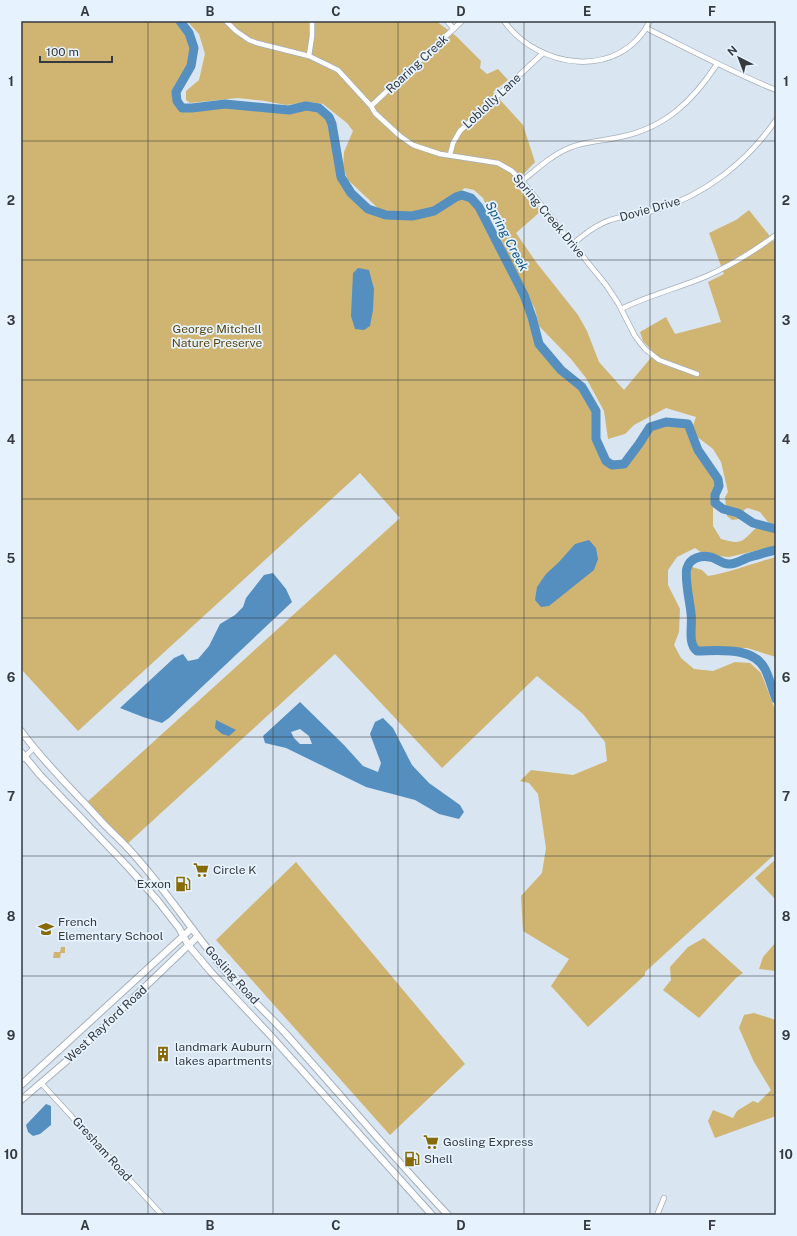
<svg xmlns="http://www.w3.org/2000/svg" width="797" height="1236" viewBox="0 0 797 1236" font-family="'Public Sans',sans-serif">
  <rect width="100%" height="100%" fill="#d9e5f1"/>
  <!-- green -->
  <path fill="#cfb571" d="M21,21H180L189,33L194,48L191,66L176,92L177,101L182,108H192L225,104L289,110L306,106L319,108L329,117L332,124L341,177L351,193L368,209L386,215L412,216L434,211L456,197L462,195L471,198L479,207L524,295L532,317L539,344L561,370L582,387L596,411V439L606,461L612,465L624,464L639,444L650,427L666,422L688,424L691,431L696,417L666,408L634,425L625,434L608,439L604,411L586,378L571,359L539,326L535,309L525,291L511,262L483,198L474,190L465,188L433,209L410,214L380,210L348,180L343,167L344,152L353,131L347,123L323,104L310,102L286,105L265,101L238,98L190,103L186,100V91L199,80L205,54L199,34L187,21H436L456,36L481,61L480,68L487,74L498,69L508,80L493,92L523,125L535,162L517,181L541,211L516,233L536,262L578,315L587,331L599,362L624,390L649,360L653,352L643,341L640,332L666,317L675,334L721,322L708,282L724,274L709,233L736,220L749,210L776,244V526L768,522L760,512L748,508L745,509L739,519L732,520L727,516L725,497L728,492L721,462L713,449L691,432L698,450L718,479L719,486L715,495V503L713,505V526L721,539C743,545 741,542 757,527L774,531L776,533V545L771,547L729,557L705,555L695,548L677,557L668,570V585L680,609L679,632L674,645L681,658L694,669L713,671L735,662L750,663L761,673L776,712V853L645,972V975L588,1027L551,986L569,959L523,931L521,896L542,873L546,848L538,794L529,783L520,781L531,770L573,775L607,761L605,742L583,714L537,676L442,768L335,654L126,845L86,803L400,518L360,473L78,731L21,669Z
    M776,557V657L747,648L699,649L692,642C694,626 695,613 692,597C690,588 683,580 686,570L692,567L702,570L708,576C731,572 753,563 776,557Z
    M776,859V900L755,878Z
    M296,862L465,1064L390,1135L216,940Z
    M704,938L743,973L736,978L699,1018L663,990L671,980L670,967L688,947Z
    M776,942V971L759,969L763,957Z
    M61,947H65V953H61L60,958H53L54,952H60Z
    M754,1013L776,1020V1116L715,1138L708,1121L713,1110L733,1118L737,1111L753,1101L758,1103L771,1090L754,1062L739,1028L744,1015Z"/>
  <!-- water -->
  <path fill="#548fc0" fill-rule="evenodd" d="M358,268L369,270L374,289L373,310L370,326L364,330L355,329L351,316L353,273Z
    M589,540L596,548L598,559L594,570L549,606L541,607L535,600L537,587L546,574L559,562L575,544Z
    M273,573L286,589L292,602L169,718L162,723L143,717L120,708L174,658L183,654L188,661L198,659L209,646L220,624L235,615L243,607L246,598L264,575Z
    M300,702L344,745L363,766L378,772L381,763L370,734L375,722L383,718L393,728L412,765L429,783L460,805L464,812L459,819L439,814L415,800L366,787L286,748L265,743L263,736ZM300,729L309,736L312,744H300L294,738L291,732Z
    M216,720L236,730L229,736L222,734L215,728Z
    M46,1104L51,1106V1125L40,1134L33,1136L28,1132L26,1125Z"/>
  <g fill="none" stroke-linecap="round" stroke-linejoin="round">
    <!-- river -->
    <path stroke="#548fc0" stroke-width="9" d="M180,21L189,33L194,48L191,66L176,92L177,101L182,108H192L225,104L289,110L306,106L319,108L329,117L332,124L341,177L351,193L368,209L386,215L412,216L434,211L456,197L462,195L471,198L479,207L524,295L532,317L539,344L561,370L582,387L596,411V439L606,461L612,465L624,464L639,444L650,427L666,422L688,424L698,450L718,479L719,486L715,495V503L723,509L738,513L753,523L776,529
      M776,550C766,552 757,555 747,558C742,560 735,564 730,564C722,565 717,558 710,557C701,555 690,558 687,568C684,576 690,603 691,613C693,625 687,643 697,651C719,651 753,646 765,669C770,679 772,689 776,699"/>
    <defs>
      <path id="minor" d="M226,21L236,31L249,40L257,43L309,56L338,70L371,106L375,113L400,136L413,145L440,154L498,163L512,171L522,181L606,285L618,303L635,336L645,349L659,360L697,374
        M447,21L454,29
        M504,21C538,69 620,81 650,21
        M646,28C689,49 731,72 776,90
        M309,56L312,36V21
        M371,106L462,21
        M450,155L453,143L460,131L543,53
        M522,181C537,169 552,155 569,148C585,141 604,141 620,137C665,128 693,101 717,64
        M573,244C582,236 592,228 603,223C619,215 639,215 656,210C705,195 747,162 776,120
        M621,309C649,295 679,288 707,276C732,265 754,251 776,235
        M21,760L34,748
        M41,1083L162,1215
        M657,1215L664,1198"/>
      <path id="secondary" d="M21,731C45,764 74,791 101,821C112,833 124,843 135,856C168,893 195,935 227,973C246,994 267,1013 286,1034C340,1094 392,1156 448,1215
        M21,752L40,775L128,867L158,901L179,928L189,946L211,972L271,1036L432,1215
        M21,1085L192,928
        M21,1100L76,1053L197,937"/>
    </defs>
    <!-- minor casing -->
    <use href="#minor" stroke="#a5b0bb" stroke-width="6"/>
    <!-- secondary casing -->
    <use href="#secondary" stroke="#a5b0bb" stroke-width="8"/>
    <!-- minor -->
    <use href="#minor" stroke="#fff" stroke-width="4.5"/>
    <!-- secondary -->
    <use href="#secondary" stroke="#fff" stroke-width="6"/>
  </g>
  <!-- grid -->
  <path fill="none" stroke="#363a3f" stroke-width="1" stroke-opacity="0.55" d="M148,21V1215M273,21V1215M398,21V1215M524,21V1215M650,21V1215M21,141H776M21,260H776M21,380H776M21,499H776M21,618H776M21,737H776M21,856H776M21,976H776M21,1095H776"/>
  <!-- icons -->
  <defs>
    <symbol id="supermarket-bare" viewBox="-9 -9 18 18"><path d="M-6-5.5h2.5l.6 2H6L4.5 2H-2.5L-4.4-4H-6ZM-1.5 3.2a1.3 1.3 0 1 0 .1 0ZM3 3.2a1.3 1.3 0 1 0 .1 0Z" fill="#876a05" stroke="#e6f3fe" stroke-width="2.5" paint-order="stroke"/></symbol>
    <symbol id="fuel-bare" viewBox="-9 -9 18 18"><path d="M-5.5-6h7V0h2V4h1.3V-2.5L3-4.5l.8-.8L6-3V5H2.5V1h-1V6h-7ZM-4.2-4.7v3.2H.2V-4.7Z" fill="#876a05" stroke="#e6f3fe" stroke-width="2.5" paint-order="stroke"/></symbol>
    <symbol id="school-bare" viewBox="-9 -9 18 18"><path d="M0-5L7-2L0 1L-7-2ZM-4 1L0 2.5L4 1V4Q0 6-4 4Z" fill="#876a05" stroke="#e6f3fe" stroke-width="2.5" paint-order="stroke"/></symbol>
    <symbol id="building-bare" viewBox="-9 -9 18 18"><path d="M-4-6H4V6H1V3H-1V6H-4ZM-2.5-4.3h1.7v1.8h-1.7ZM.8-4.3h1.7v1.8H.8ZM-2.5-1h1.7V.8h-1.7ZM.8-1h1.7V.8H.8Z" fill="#876a05" stroke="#e6f3fe" stroke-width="2.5" paint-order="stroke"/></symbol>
  </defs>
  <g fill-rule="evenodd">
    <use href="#supermarket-bare" x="190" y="859" width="22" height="22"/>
    <use href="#fuel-bare" x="172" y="873" width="22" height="22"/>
    <use href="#school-bare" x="35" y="918" width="22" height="22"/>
    <use href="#building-bare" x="152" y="1043" width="22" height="22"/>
    <use href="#supermarket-bare" x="420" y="1131" width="22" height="22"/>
    <use href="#fuel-bare" x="401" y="1148" width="22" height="22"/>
  </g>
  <g text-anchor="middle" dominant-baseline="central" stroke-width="3.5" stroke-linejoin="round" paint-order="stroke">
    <!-- street labels -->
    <g font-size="12" fill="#363a3f" stroke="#e6f3fe">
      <text transform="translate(417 64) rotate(-43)">Roaring Creek</text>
      <text transform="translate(492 101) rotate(-43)">Loblolly Lane</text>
      <text transform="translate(650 209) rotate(-16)">Dovie Drive</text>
      <text transform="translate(549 216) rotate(50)">Spring Creek Drive</text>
      <text transform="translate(232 975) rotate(48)">Gosling Road</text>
      <text transform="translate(106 1024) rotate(-43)">West Rayford Road</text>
      <text transform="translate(102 1149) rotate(48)">Gresham Road</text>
    </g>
    <!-- park labels -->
    <g font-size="12" fill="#5a470e" stroke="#e6f3fe">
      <text x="217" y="329">George Mitchell<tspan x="217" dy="14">Nature Preserve</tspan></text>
    </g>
    <!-- poi labels -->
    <g font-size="12" fill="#363a3f" stroke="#e6f3fe" text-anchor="start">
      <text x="213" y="870">Circle K</text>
      <text x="171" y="884" text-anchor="end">Exxon</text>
      <text x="58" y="922">French<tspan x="58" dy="14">Elementary School</tspan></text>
      <text x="175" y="1047">landmark Auburn<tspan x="175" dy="14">lakes apartments</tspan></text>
      <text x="443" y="1142">Gosling Express</text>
      <text x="424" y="1159">Shell</text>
    </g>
    <!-- water labels -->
    <g font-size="13" font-style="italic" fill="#115585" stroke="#e6f3fe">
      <text transform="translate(507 236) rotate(62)">Spring Creek</text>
    </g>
  </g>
  <!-- border -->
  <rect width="797" height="1236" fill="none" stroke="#e6f3fe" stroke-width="44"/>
  <!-- north arrow -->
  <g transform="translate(739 58) rotate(318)" stroke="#e6f3fe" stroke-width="3" paint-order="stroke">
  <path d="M0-3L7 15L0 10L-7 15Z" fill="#363a3f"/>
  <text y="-6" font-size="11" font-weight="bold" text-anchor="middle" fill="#363a3f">N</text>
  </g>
  <!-- scale -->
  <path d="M40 56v6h72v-6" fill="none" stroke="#363a3f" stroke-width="2"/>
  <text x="46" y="56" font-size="12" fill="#363a3f" stroke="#e6f3fe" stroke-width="3" paint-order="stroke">100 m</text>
  <rect x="22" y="22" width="753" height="1192" fill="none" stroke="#363a3f" stroke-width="1.5"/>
  <g font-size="13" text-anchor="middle" font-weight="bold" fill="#363a3f">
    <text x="85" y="16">A</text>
    <text x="210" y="16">B</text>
    <text x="336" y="16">C</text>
    <text x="461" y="16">D</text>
    <text x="587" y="16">E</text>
    <text x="712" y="16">F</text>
    <text x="11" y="86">1</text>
    <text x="786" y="86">1</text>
    <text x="11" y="205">2</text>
    <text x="786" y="205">2</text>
    <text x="11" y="325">3</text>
    <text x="786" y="325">3</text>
    <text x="11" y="444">4</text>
    <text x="786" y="444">4</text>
    <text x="11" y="563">5</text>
    <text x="786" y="563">5</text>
    <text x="11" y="682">6</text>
    <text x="786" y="682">6</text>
    <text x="11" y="801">7</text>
    <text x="786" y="801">7</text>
    <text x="11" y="921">8</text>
    <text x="786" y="921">8</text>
    <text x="11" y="1040">9</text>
    <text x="786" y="1040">9</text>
    <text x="11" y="1159">10</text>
    <text x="786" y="1159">10</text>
    <text x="85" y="1230">A</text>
    <text x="210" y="1230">B</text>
    <text x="336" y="1230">C</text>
    <text x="461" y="1230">D</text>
    <text x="587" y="1230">E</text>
    <text x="712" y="1230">F</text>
  </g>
</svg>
